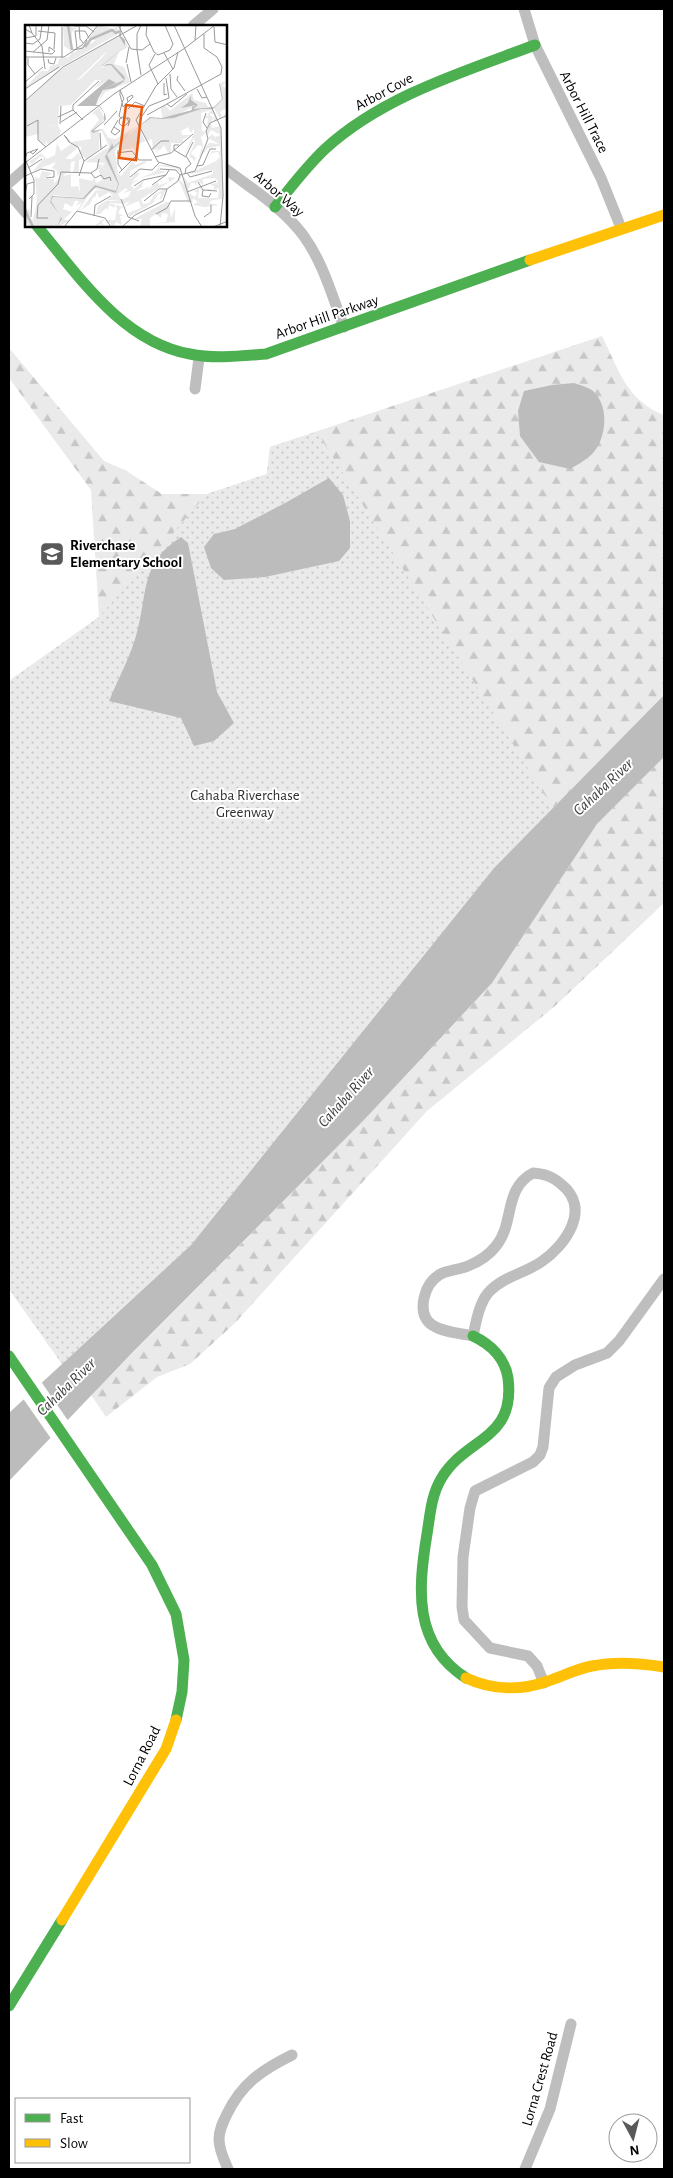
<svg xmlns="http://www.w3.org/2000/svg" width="673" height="2178" viewBox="0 0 673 2178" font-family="'Alegreya Sans',sans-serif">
  <defs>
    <pattern id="forest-firs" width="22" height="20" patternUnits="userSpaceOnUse" patternTransform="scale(1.25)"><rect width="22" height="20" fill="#eaeaea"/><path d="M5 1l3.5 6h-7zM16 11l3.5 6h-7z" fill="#c7c7c7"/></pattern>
    <pattern id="park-dots" width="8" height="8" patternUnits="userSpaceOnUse" patternTransform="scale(1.25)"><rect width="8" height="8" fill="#eaeaea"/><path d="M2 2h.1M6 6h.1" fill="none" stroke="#c7c7c7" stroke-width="1.8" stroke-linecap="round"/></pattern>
  </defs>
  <rect width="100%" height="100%" fill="#fff"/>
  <!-- forest -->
  <path fill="url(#forest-firs)" d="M602,336C619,370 626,400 664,415V695L494,868L62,1364L9,1289L137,633L9,681L99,617L91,490L9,378V348L104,461L125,470L162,494H207L267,474L270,447Z
    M664,757V903L555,1006L427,1111L234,1324L190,1364L157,1377L106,1417L91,1395L364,1120L492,983L597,824Z"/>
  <!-- park -->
  <path fill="url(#park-dots)" d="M317,432L553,808L494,868L191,1245L62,1364L9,1289V681L99,617L207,494L267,474L270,447Z"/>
  <!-- water -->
  <path fill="#bcbcbc" d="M574,383C579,385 588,387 593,391C610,406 607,441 590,456C584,461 577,465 570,469L539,462L520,436L518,411L524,391L552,385Z
    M329,478L343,495L350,521V548L339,561L265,577L224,580L211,568L204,547L214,534L235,529L287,502Z
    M181,537L188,543L217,692L234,723L214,741L194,746L181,718L109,701C118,679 131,656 137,632C148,592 140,563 181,537Z
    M664,695V757L597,824L492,983L364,1120L132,1353L9,1481V1413L191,1245L494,868Z"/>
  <!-- pier -->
  <path fill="#fff" d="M40,1380L69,1422L52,1440L22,1397Z"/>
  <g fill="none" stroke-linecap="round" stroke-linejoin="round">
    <!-- street -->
    <path stroke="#bebebe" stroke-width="11" d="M524,9L535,45L601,178L621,228
      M193,26L213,9
      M226,169C252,189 283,208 303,235C323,262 332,296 344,327
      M9,183L26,168
      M9,193L26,213
      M195,389L199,358
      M533,1173C544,1174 552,1176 561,1184C592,1208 566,1245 541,1262C525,1273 502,1277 488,1293C479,1304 476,1322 473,1336C450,1331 417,1332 424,1298C426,1289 431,1280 439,1275C447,1270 459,1270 468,1266C478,1262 489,1255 496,1246C515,1223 503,1189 533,1173Z
      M544,1683L537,1666L528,1656L490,1648L464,1620L462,1607L463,1557L470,1508L475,1491L533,1462L540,1455L543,1447L549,1388L556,1377L575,1365L607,1353L619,1341L664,1279
      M228,2169C224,2160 219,2150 219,2139C219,2130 223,2122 227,2114C242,2083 262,2070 292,2055
      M525,2169L550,2109L571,2024"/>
    <!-- fast -->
    <path stroke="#4caf50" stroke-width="11" d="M275,207C291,187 306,167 325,149C383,96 463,72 535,45
      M37,226C78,275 122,342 190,354C215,359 240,356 266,354L530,260
      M9,1356L152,1565L176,1614L184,1660L182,1692L176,1720
      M466,1678C413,1644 418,1589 427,1534C430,1516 431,1496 441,1479C465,1437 516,1441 508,1378C505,1358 490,1344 473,1336
      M9,2006L62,1920"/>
    <!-- slow -->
    <path stroke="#ffc107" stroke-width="11" d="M530,260L664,215
      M466,1678C492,1690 521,1691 548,1681C563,1676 576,1669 592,1666C616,1661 640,1663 664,1667
      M62,1920L166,1749L176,1720"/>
  </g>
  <!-- icons -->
  <defs>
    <symbol id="school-square" viewBox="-11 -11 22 22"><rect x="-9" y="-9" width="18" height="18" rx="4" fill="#595959" stroke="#fff"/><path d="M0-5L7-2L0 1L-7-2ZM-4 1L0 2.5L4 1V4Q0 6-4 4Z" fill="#fff"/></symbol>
  </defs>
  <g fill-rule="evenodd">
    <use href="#school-square" x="38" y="540" width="28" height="28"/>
  </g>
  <g text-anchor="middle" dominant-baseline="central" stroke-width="4" stroke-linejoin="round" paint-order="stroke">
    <!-- street labels -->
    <g font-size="15" fill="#000" stroke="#fff">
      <text transform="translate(384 92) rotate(-28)">Arbor Cove</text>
      <text transform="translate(584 112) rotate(63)">Arbor Hill Trace</text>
      <text transform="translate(279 194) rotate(41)">Arbor Way</text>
      <text transform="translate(327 317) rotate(-19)">Arbor Hill Parkway</text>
      <text transform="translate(142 1756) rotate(-63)">Lorna Road</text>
      <text transform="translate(540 2079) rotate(-74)">Lorna Crest Road</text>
    </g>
    <!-- poi labels -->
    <g font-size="15" font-weight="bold" fill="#000" stroke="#fff" text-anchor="start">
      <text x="70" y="545">Riverchase<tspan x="70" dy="17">Elementary School</tspan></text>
    </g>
    <!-- park labels -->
    <g font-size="15" fill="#2f2f2f" stroke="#fff">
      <text x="245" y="795">Cahaba Riverchase<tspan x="245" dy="17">Greenway</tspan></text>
    </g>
    <!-- water labels -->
    <g font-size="16" font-style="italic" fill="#404040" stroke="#fff">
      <text transform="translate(603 787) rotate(-43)">Cahaba River</text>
      <text transform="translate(346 1097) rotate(-48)">Cahaba River</text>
      <text transform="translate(66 1387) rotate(-44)">Cahaba River</text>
    </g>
  </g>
  <!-- overview -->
  <g transform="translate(25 25)">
    <rect width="202" height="202" fill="#fff"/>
    <path d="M125,161L117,170L99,179L84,178L72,187L81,176H94Z" fill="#eaeaea"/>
    <path d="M38,0L51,3L47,7L46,26L39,21ZM74,0L88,4L92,1L94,8L0,63L16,46H23L25,41L33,39L34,34L44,32L48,26L49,28L63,17L65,19L71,15H62ZM94,11L100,14L103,22L94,27L89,39L99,42L105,57L80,67L71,81L80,62L89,58L83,55L70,63L76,55H70L46,80L34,81L33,101L36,106L33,113L30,100L25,102L22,98L20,117L23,121L14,116L13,109L0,112V77L31,47ZM82,26L74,37L76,41L84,34L78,42L51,56ZM202,56L197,61L201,63L202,83L195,87L198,93L201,87H202V89L199,93L195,94L189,83L198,74L195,60ZM74,82L80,94L67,107L78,104L83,113L91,114L112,101L81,130L93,159L91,166L70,160L58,173L29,170L25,177L36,193L32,202H5L0,197V183L6,186L4,193L8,195L12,176L10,151L14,154L17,146L27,148L19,154H29V159L36,150L33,149L32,152V146L27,143L31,137L8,146L19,133L16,131L7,139L4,137L16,128L22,134L30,130L32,118L36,126L46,119L53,122L40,134H47L53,128L57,133L54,135V147L48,148L50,136L46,137L45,148H41L38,151L46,149V162L53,161L55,168L54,153L67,156L69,152L71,158L77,155L72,140L77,139L75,143L80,138L60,137L84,122L77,106H74V124L62,134L54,128L57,122L48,120L46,117L66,114L65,106L74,95L70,89L66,90ZM176,84H188L192,95L189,96V89H184L189,93L182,102L183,93L179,94L186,85L176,88L177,106L181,107L176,112L178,120L177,126L184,118L194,119L183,113L187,109L190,112L196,110L186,105L183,110L181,106L186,98L187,103L195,101L196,110L198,177L197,174L187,175L184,178L194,180L180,182L168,180L173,177L168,173L167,178L163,177L154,156V152L157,150L155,155L160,160L158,150L163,158L188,149V145H182L173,148L163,149L191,136L195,132L193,127L187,128L182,135L187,126H195V121L183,123L174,133L177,121L173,120L166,128L171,133L170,136L164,131L170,117L169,113L159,130L169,108V103L166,108L163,102L156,106L157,110H166L158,114V118H146V127L143,128L139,120L135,125L130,127L134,123L128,126L127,114L122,116L114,101L126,93H149ZM191,153L193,158L185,159L189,161V165L179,163L187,166L194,163L193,173H173L174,164L169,166L172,168L170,172L162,167L166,158H170V161L173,156L178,160V154ZM113,102L120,116L110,120L113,128L108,123L97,125L93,122L90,126L93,149L96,151L108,136L110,140L119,136L122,137L105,146V154L111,148H115L107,157L131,146L134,140L152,141L154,143L156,148L151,143L134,141L135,146L142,147L115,153L106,160L109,164L119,155L117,162L111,166L120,164L116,169L133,157L134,160L144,157L143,152L151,153L116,174L118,179L124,178L130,169L141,164L137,173L135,175L136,168L133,169L128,178L104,192L103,188L116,183L114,176L96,183L93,188L99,191H95L97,200L91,197L89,201L86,202V198H84L80,195L77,197L79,202L76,199L69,202L76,195H90L92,183L90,180L89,183L84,180L83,185L81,183L75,189H71L73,181L88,171L84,167L74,173L72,167L70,173L69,171L65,179L55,186L71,165L80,166L68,163L54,185L50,183L53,185L57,177L51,181L54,176H50L47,182L40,178L38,184L47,187L39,194L44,196L33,202L37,195L26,176L28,172L59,174L67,163L71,162L91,168L94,160L82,129ZM101,163L103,165L97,168L106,166L104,171H110L99,182L83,178L72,187L81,176L85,175L94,176L96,175L93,169ZM141,177H144L146,193L150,183V197L127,199L141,197L143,189L137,188L136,193L131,189L125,193V202H115L117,194H109Z" fill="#eaeaea" fill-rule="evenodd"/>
    <path d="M84,26L74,37L77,42L50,59Z" fill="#eaeaea"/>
    <path d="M22,98L25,102L31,100L33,103V113L24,120L18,114L21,107L18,100Z" fill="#eaeaea"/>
    <path d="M167,68L169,75L181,78L183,82L167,87L166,83L141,95L137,92L136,83L140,80L145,86ZM113,102L120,116L104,124L100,114Z" fill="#eaeaea"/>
    <path d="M95,0H96V11L100,15V21L77,41L82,39H87L99,51L100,54L98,57L89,63L78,65L73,74L71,80H74L77,84L80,89L81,94L79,97L68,106L78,104L88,120V122L125,92L137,93L167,85V82L171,80L156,83L163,78L166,70V75L173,80L168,84L189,82L197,74L194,59L202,55L195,59L198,74L188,84H176L149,93L137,94L126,93L110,104L82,129L94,159L91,168L71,162L59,174L28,172L26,176L37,194L32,202L36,192L25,177L27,171L58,173L70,160L91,166L93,159L80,132L87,119L78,104L68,108L66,106L79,96V88L74,81H52L84,54L91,58L79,64L99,55L86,40L76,41L100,21L94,11Z" fill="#bcbcbc"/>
    <path fill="none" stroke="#bcbcbc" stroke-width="2.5" d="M43,0L47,25M60,22L66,14L87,5L91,8L95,6M0,185L8,202"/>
    <path fill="none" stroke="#999" stroke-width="1" d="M54,0L55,14L58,18M93,0L106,24L117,25L125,19M122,0L121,10L129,27L133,30L145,25L148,19L140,0M149,0L196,103L198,171L195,202M49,1H61L69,7M189,2L190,17L203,20M0,4L7,8L4,0M13,6L30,8L29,24M7,8L17,21L20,44M0,13L11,11V0M170,15L171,0M0,18L8,19L15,14L17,0M52,23L50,6H60L64,13M160,23L190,0M48,25L58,23L62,15M112,25L116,50M112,25V9L116,0M0,26L27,29L30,26L24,22V27M8,27L22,15L24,0M153,27L149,43L131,61L111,95L133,137L155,143L170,191L177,202M139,28L148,44M130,29L124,40L133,59M0,32H39L57,20L73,0M3,33V40L10,49M37,33V2M23,34L24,38L29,39L31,33M101,38L104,22M102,39L106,57M145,49L146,64L152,72M153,51L152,55L160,66M0,57L18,42M139,58V70L142,69M0,64L34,42M172,64L177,73L182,72M95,65L99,74L97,77L95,70ZM0,76L38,42L113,0M97,77L98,82L108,72L107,70L102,73L103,77M97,78L94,91L97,94M142,79L146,82L162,69M103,84L110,77L120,81M181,88L178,97L182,103M122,90L196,49L197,42L192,32L179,23V9M117,91L124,81L144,73L141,53M33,92L48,85M102,93L104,97L98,102L94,98L95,93L97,92L101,93H104L105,95L103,101M58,95L48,85V80L74,56M36,97L52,87M35,99L36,81M79,100L92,86M2,101L13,95V115L21,122M89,102L95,106L90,110L86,107L93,95M75,108L76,124M39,110L44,116V117L40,111ZM44,117L53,122L59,136L54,151M154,120H149V125L161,132M93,125V139L97,145M126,125L136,116H144M92,128L107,126L114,135H127M130,132L146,128L168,109M0,134L2,128L13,124L8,129L5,127M1,136L9,155V169L4,174M59,136L82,120M0,138L89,69L160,23M172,141L178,140L185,124H191M3,143L17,134M135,144L151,145L155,150M66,148L70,153L76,150L79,154L85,152L86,156M94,148L111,131M162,148L165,152L187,146M160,149L161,143L166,139L161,131L168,117M0,151L16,144L29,146V152L21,153M105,152L115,144L127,145L134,138M173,157L178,165L192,166M127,160L141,150M109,161L118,155L141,150L144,145M178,165L177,171L184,172L186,168M162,167L191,156M0,170L2,159L9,157M96,174L103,192L114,196M119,176L134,164H142M131,189L142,183L146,176H165M69,191L70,180L86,171M6,192L7,171M179,192L186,187V180M23,193H12L13,180L33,159L36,147L66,148L72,144L74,134M39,202L52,186L80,193L86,202M97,202L110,190L138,176L142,164L153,156L155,150L170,146L183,114L181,106L185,98L203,90M188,202L203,196"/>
    <path fill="#e8590c" fill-opacity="0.15" stroke="#e8590c" stroke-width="2.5" d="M101,80L117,82L111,135L94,133Z"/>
    <rect width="202" height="202" fill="none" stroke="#000" stroke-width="2.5"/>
  </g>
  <!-- border -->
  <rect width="673" height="2178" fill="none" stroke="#000000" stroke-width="20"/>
  <!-- legend -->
  <rect x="15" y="2098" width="175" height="65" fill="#ffffff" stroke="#999999"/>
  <rect x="25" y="2114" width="25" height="8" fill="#4caf50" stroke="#999999"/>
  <text x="60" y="2123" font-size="15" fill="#000000">Fast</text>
  <rect x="25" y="2139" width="25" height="8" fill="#ffc107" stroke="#999999"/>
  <text x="60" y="2148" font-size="15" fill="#000000">Slow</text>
  <!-- north arrow -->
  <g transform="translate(633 2138) rotate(173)"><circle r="24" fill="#ffffff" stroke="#999999"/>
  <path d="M0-4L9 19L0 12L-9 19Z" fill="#595959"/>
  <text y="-8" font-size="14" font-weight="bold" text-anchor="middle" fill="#000000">N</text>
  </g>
</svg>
